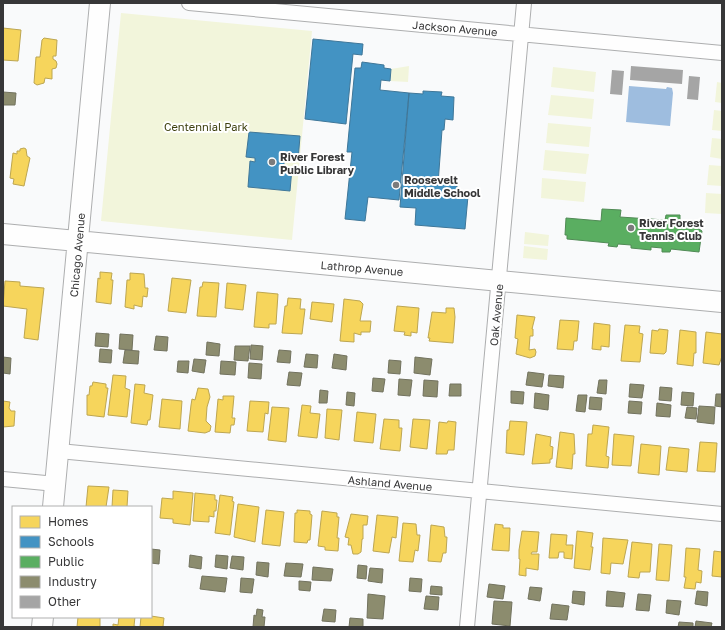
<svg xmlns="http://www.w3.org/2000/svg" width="725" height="630" viewBox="0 0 725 630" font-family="'Golos Text',sans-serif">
  <rect width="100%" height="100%" fill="#f9fafb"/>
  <!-- green -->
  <path fill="#f2f5db" d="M121,13L312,31L292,240L101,221Z
    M409,66L408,82L390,81L391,69Z
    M553,67L596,72L594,92L551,87Z
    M717,82L722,83V103L715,102Z
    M551,95L594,99L592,119L548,115Z
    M714,110L722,111V131L712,130Z
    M548,123L591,127L589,147L546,143Z
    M712,138L722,139V159L710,157Z
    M545,150L589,154L586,174L543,170Z
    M709,165L722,166V186L707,185Z
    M542,178L586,182L584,202L541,198Z
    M706,193L722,194V214L705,213Z
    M525,232L549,235L548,246L524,244Z
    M524,246L548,249L547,260L523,258Z"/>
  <!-- water -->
  <path fill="#9ebddf" d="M629,86L666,89L667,87L672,88L673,93L670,126L626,122Z"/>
  <!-- homes -->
  <path fill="#f6d55c" stroke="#bda651" d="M3,28L21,30L18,61L3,60Z
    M44,38L57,40L56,56H53V59L56,61L57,64L56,68L52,69V79L45,78L44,83L37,85L34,83L36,57H40L42,40Z
    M24,148L26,149L27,156L30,158L24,186L13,184L14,179L10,178L13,153L17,154V151H20V149Z
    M100,272L112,273L111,280H113L111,304L96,302L98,278L100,279Z
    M130,273L144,274L145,288H148L147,297L143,296L142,307L134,305V309L125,307L127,280H130Z
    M172,278L191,280L186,313L168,311Z
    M5,281L20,282V286L44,288L38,340L24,338L27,309L3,306Z
    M203,282L219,283L216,317L197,316L200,287H202Z
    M227,283L246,285L243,310L225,308Z
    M257,292L278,294L276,324H269V328L254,327Z
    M288,298L301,299L300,309H305L302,334L282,333L285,306H287Z
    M344,299L360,301L363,304L360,321H371L370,332H361V335L354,333V342L340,341Z
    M312,302L334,304L332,322L310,319Z
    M397,306L419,308L417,333L411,332V336L404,335L405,332L394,331Z
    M446,308H454L455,317L453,343L429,341L430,338H428L432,312L446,313Z
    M517,315L535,317L532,329H533V336H530L529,350L535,349L536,352L535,356L530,358L516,354L518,339L515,338Z
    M560,320L579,321L577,341H574L573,350L557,349Z
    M594,323L610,325L609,347L601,346V350L592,349Z
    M625,325L640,326L639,333L643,334L640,362L621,361Z
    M659,329L668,330L666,352L664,354L650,353L652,330L658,331Z
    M680,330L696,332V353H694L693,366L677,364Z
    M706,332L722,334V356L719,365L703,363Z
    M113,375L126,376L125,388L130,390L127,417L108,415Z
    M93,382L106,384V388H108L104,417L87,415V395H89L90,386H92Z
    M135,384L145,385L144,393L153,395L150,420H148L147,425L131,423Z
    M198,388L208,389L210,397L207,407L206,421L211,426L210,431L205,433L188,431L191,405L192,399L195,400Z
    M223,396H234L232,418H235L234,425H231L230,433L215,432L218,399L223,400Z
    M162,399L182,401L180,429L159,427Z
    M3,401L10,402L9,408L11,411H15L14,426L3,427Z
    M250,401L269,402L268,414L265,413L263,432L247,431Z
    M302,405L311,406L310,413L320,414L317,438L298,436Z
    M272,407L289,408L286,442L268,440Z
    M327,409L342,410L339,440L325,438Z
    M357,412L376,414L373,443L354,441Z
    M384,419L399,420V428H402L400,451L380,449Z
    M413,419L430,420L427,449L410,447Z
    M448,421L456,422L454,450H448L447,454H436L439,422L447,423Z
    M510,421L527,422L524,455L506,453L507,430H509Z
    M593,425L609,427L606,456L609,457L608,468L586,466L588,434H592Z
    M560,432L574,434L575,454H573L572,469L556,467Z
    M536,434L551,437L550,446L553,447L552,459H550V463L532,464Z
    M614,434L634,436L631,466L612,465Z
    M700,442L717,443L715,472L697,471Z
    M641,444L661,446L659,475L638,473Z
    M669,447L689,449L687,472L666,470Z
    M88,486L109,487L106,507H86Z
    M113,490L128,491L127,507H112Z
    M173,491L193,493L190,525L173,523V519L160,518L162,498L173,499Z
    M195,493L215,495V500H217L216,511H214V517L209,516V522L193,521Z
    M220,495L233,497L232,501L234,502L230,535L215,533Z
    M238,504L259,507L255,542L234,537Z
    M266,510L284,512L280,546L262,544Z
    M297,510L310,511V514L312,515L310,540H308L307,543L294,542L295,513H297Z
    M322,511L337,513V517H339L337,538H339L338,551L325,550V547L318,546Z
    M351,514L368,516L367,525H363V539H362L361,552L358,554H353L351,545H348L349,538L345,537Z
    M377,515L398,517L396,538L392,537L389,553L373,551Z
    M403,523L416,524L417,535H420L418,551L415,550L413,562L399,561Z
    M495,524L503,525V528H510L509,551L492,550Z
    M431,525L444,527L445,537H447L446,553H443L441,562L428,561Z
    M522,531L539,532L537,552H532L531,554H539L538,570L526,568V576L519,575L520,559H519V550Z
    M577,531L593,533L591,547H593L590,570L574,568Z
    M551,534L567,535L566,545H573L572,559L564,558V552H559L558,558H549Z
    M603,538L628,540L623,564L611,563L610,574L601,573Z
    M632,542L652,544L650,572H640L639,578L628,577Z
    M659,544L672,545L669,581L656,580Z
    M686,548L700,549L698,570L702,571L701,583L696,582L695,589L684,588L686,577H684Z
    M714,551L722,552V577L712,576Z
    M151,616L164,618L163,626L165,627H140L141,617Z
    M78,617H98L100,618V627H77Z
    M119,617H135L134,626L138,627H113V624L118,625Z"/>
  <!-- schools -->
  <path fill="#4393c3" stroke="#3f7799" d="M313,39L363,44L362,55L353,54L346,124L305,119Z
    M362,62L384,65V68L391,69L390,81L381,80L380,90L409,93L399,200L368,197L365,221L345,219L352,152H347L355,68H361Z
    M423,91L442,92L441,96L454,97L453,120L445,119L444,130H442L438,184L457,186L456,195L468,196L465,229L415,225L416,208L400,207L409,93L423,94Z
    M249,132L300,136L298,161L284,162V167L292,168L290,191L248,187L250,161L255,162V158L246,157Z"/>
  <!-- public -->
  <path fill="#5aae61" stroke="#508a55" d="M602,209L621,210L620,217L665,220L666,215H680V224L693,225L702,231L699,252L671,249L670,252H662V248L651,247V250L631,248V245L618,244L617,247L608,246L609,243L567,239V235H565L566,218L601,221Z"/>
  <!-- industry -->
  <path fill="#8c8c6e" stroke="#72725e" d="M3,92L16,93L15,105H3Z
    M96,333L109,334L108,347L95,346Z
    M120,334L133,335L132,350L119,349Z
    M156,336L168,337L167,351L154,350Z
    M207,342L220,344L219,356L206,355Z
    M251,345L263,346L262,360L250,359Z
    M235,346H250L248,361L234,360Z
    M100,349L112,350L111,363L99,362Z
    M125,350L139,351L138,364L123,363Z
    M279,350L291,351L290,363L277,362Z
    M306,354L318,355L317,368L304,367Z
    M334,354L347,356L346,370L332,368Z
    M3,357L11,358L10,374L3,373Z
    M415,357L432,359L430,375L414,373Z
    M194,359L206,360L204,373L192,371Z
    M389,360L401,361L400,374L388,373Z
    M178,361H189L188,373L177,372Z
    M221,361L236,362L235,375L220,374Z
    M249,363L262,364L261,379L248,378Z
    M289,372L302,373L300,386L287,385Z
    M528,372L544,374L542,387L526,385Z
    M549,375L564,376L563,388L548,386Z
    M373,378L385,379L383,392L372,391Z
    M399,379L412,380L410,396L398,395Z
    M424,380L438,381L437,397L423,396Z
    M599,380H607L606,394L597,393Z
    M450,384H461V396H449Z
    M630,384L644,385L642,398L629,397Z
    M660,387L672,388L671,401L659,400Z
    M320,390L328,391L327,403H319Z
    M511,391L524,392L523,404L511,403Z
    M347,392L355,393L354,406L346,405Z
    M682,392L694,393L693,406L681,405Z
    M535,393L549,395L548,410L534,408Z
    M716,394H722V407L715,406Z
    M578,395H587L585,412L576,411Z
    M590,397L602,398L601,410L589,409Z
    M629,401L642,402L641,414L628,413Z
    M657,403L671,405L670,417L656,416Z
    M699,406L715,407L714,424L697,422Z
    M687,407L697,408L696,419L685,418Z
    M151,549L160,550L159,564L151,563Z
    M190,555L202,557L201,569L189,567Z
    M216,555L228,556L227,569L215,567Z
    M232,556L244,557L243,570L230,568Z
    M257,562L269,563L268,577L256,575Z
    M286,563L303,564L301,577L284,576Z
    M358,565L367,566L366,579L357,578Z
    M313,567L333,569L331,581L312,580Z
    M370,568L383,569L382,583L368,581Z
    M202,576L227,578L225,592L200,589Z
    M241,578L254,579L252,593L240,592Z
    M410,578L422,579L421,592L409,591Z
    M299,581L311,582L310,591L299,590Z
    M489,584L505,586L503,599L487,597Z
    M431,586L442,587V595L430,594Z
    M530,587L542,588L540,601L528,599Z
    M573,591L585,592L584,605L572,603Z
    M607,591L625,593L623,607L606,606Z
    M697,591L708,592L707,606L695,604Z
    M368,594L385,596L383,619L367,618Z
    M638,594L651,595L649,611L636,610Z
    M426,596L439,597L438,610L424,609Z
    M667,600L681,601L679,615L666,613Z
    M494,601L512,602L510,626L492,624Z
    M552,604L569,606L567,620L550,619Z
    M257,609L263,610L262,617H265L264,627H253L254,615L256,616Z
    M324,609L336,610L335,622L322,621Z
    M350,618L363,619V627H349Z
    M696,621L712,623L711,627H695Z
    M679,622L693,623V627H678Z"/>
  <!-- building -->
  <path fill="#a5a5a5" d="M631,66L683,70L682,84L630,80Z
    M612,70L624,71L622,95L610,94Z
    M689,76L700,77L698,100L687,99Z"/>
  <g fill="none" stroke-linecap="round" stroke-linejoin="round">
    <defs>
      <path id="street" d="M189,3L722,53
        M59,451L722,514
        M3,479L56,484
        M467,627L524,3"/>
      <path id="secondary" d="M3,234L722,302
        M53,507L100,3
        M42,627L43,617"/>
    </defs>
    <!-- street casing -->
    <use href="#street" stroke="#adaeaf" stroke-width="16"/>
    <!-- secondary casing -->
    <use href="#secondary" stroke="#adaeaf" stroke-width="22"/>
    <!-- street -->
    <use href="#street" stroke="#fefefe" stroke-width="14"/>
    <!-- secondary -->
    <use href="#secondary" stroke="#fefefe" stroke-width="20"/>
  </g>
  <!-- markers -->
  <g fill="#7b7b7c" stroke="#fff" stroke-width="1.5">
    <circle cx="272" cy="162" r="4"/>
    <circle cx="396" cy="185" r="4"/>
    <circle cx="631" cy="228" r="4"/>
  </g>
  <g text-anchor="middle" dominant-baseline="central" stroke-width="4" stroke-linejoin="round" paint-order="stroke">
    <!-- street labels -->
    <g font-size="11" fill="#373738" stroke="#fff">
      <text transform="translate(455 28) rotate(5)">Jackson Avenue</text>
      <text transform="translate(77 255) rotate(-85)">Chicago Avenue</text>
      <text transform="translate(362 268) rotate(5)">Lathrop Avenue</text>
      <text transform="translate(496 315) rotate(-85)">Oak Avenue</text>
      <text transform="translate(390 483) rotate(5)">Ashland Avenue</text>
    </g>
    <!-- park labels -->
    <g font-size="11" fill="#3e400f" stroke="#fff">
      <text x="206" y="126">Centennial Park</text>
    </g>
    <!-- poi labels -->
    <g font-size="11" font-weight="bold" fill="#373738" stroke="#fff" text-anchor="start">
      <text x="280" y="156">River Forest<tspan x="280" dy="13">Public Library</tspan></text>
      <text x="404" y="179">Roosevelt<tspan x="404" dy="13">Middle School</tspan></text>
      <text x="639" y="222">River Forest<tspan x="639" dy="13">Tennis Club</tspan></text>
    </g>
  </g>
  <!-- border -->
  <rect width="725" height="630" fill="none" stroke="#373738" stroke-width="8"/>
  <!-- legend -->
  <rect x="12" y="506" width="140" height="112" fill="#ffffff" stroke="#afafaf"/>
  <rect x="20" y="516" width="20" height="12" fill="#f6d55c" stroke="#afafaf"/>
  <text x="48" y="526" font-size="12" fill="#373738">Homes</text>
  <rect x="20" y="536" width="20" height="12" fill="#4393c3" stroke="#afafaf"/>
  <text x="48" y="546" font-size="12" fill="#373738">Schools</text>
  <rect x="20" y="556" width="20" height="12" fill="#5aae61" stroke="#afafaf"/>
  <text x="48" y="566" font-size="12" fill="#373738">Public</text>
  <rect x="20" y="576" width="20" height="12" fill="#8c8c6e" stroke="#afafaf"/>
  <text x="48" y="586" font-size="12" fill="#373738">Industry</text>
  <rect x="20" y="596" width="20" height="12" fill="#a5a5a5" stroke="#afafaf"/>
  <text x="48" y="606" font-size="12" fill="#373738">Other</text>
</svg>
